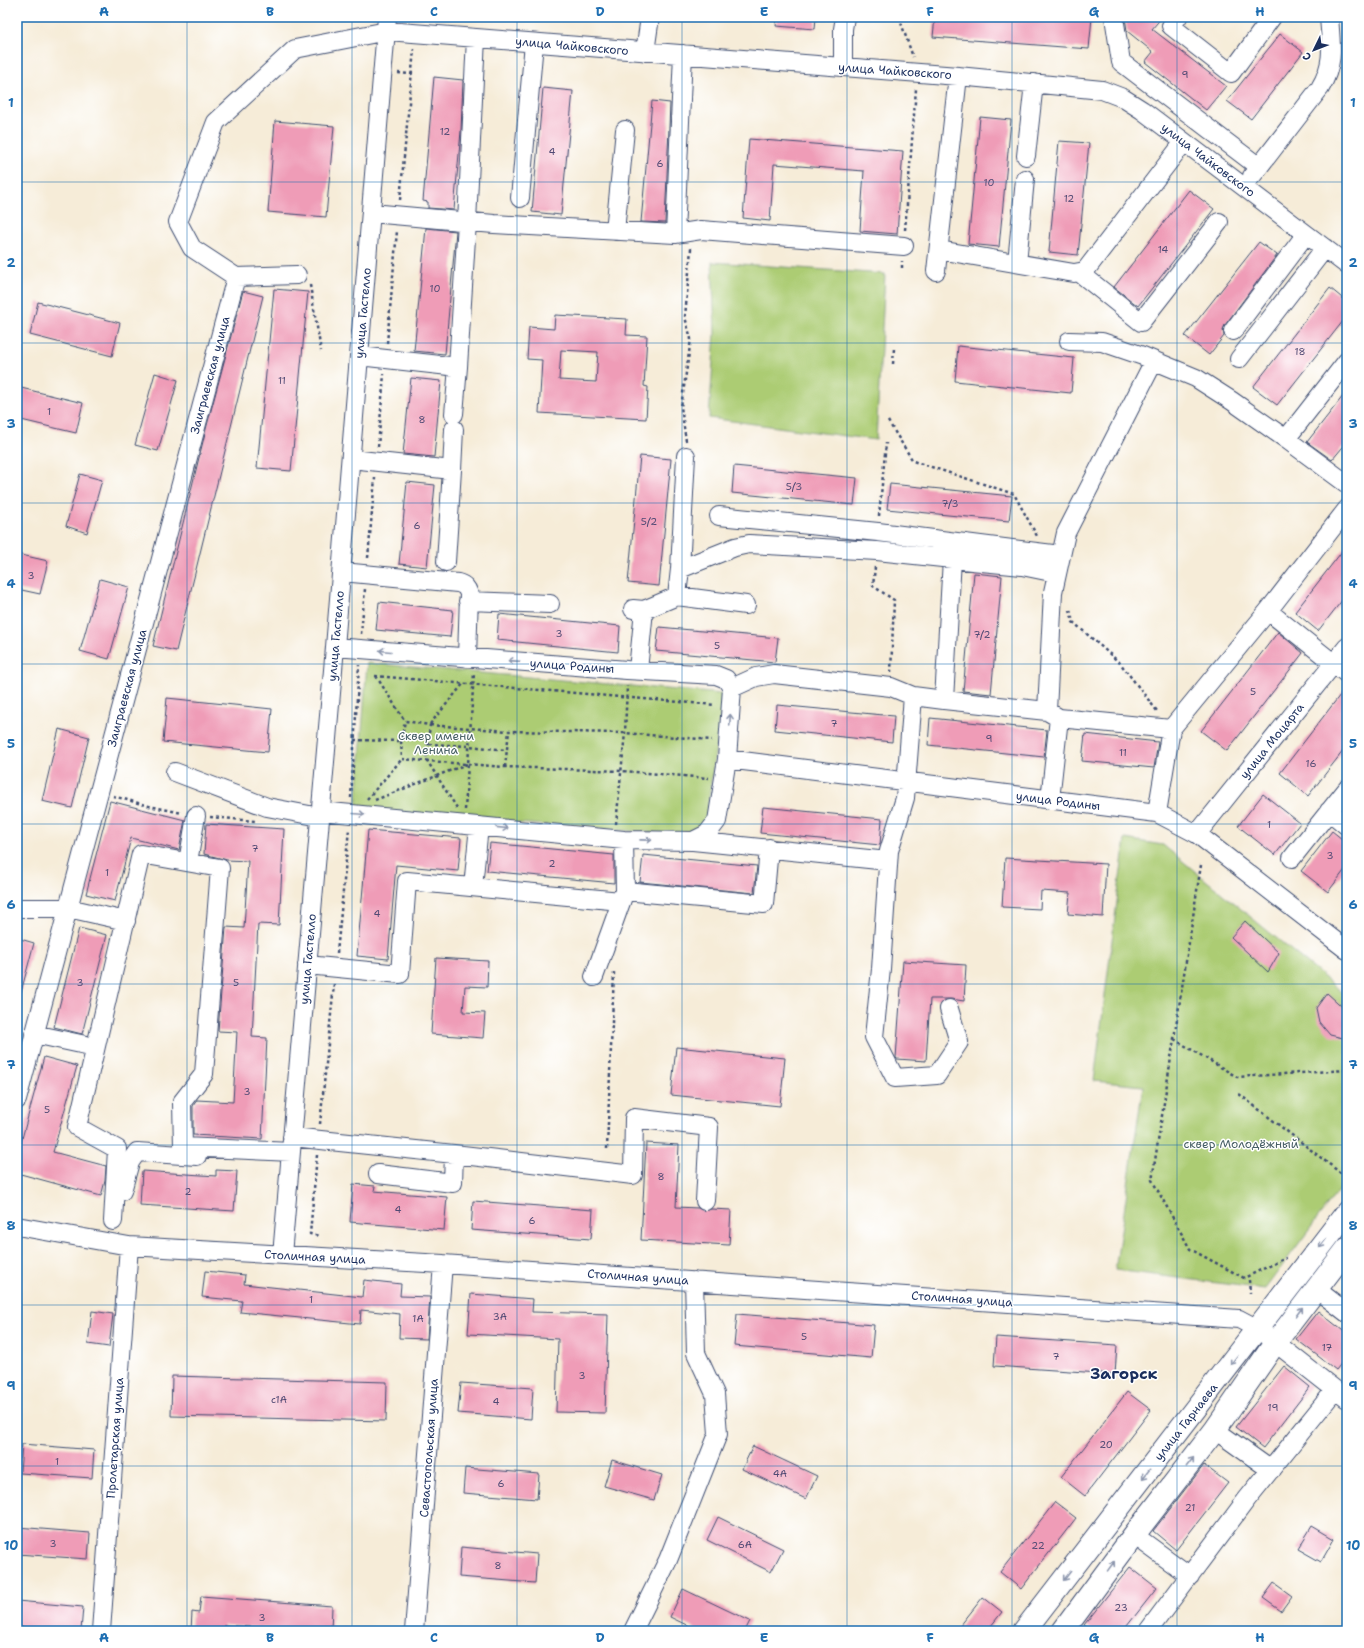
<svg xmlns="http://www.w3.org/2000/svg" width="1364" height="1648" viewBox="0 0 1364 1648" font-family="'Shantell Sans',sans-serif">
  <rect width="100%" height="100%" fill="#fff"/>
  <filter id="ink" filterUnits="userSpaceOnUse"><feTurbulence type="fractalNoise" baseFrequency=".025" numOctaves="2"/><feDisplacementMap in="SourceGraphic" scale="8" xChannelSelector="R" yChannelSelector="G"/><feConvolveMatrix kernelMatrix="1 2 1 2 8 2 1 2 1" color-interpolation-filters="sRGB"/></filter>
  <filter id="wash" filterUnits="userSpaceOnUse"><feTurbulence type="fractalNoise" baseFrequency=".012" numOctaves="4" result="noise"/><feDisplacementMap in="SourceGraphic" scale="16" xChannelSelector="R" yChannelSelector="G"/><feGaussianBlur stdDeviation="0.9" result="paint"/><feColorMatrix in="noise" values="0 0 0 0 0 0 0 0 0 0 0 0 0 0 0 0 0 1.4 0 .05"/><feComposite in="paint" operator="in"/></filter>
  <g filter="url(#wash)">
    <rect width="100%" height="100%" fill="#f6ecd8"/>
    <!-- green -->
    <path fill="#accc73" stroke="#647e68" d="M712,262L885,274L876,440L709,418L715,333Z
      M367,663L723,694L704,836L356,812Z
      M1125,839L1163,845L1347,996V1179L1265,1289L1115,1270L1143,1086L1094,1081Z"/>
    <g id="blocks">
      <!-- building -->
      <path fill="#ef9cb7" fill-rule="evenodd" d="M777,17H816L815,29L776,26Z
        M935,17H1092L1089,49L933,37Z
        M1125,17H1162L1152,29L1226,86L1206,110L1145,62L1153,52L1127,31Z
        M1280,34L1303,52L1251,119L1227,101Z
        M434,77L463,80L461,131L454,210L428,208V202L423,201Z
        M543,88L573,91L561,215L532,212Z
        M652,101L670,103L665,223L641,222Z
        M980,117L1011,120L999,247L968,244Z
        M275,121L334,126L326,217L268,212Z
        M749,139L903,151L897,234L860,231L864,171L774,164L770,221L743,218Z
        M1059,141L1089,143L1078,255L1049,252Z
        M1189,190L1214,209L1138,306L1114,287Z
        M426,228L456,231L445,354L414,351Z
        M1259,242L1277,255L1225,325L1223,330L1224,336L1209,355L1185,336Z
        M1330,288L1347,302V316L1277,405L1253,387Z
        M274,289L308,292L291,471L257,468Z
        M243,291L263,296L176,651L153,646L206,429Z
        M38,302L120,323L112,356L30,335Z
        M555,315L627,319L626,335L647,336L644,386L648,387L646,419L539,413L542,360L527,359L529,327L554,329ZM561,350L598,352L596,382L559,380Z
        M958,346L1074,358L1071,393L955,381Z
        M155,373L178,380L158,451L135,445Z
        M411,378L441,381L434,457L403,454Z
        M17,387L83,403L76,433L17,419Z
        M1347,391V442L1332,460L1307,442Z
        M640,456L671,459L659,586L628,583Z
        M734,466L857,478L854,505L732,493Z
        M80,474L102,480L87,533L66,526Z
        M407,482L435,485L427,567L399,564Z
        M890,484L1012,496L1009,521L887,509Z
        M1347,545V594L1318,631L1295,612Z
        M17,554L48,561L40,594L17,589Z
        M974,573L1002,576L991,694L963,691Z
        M100,579L129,587L109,659L80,651Z
        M379,602L453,610L450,637L376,630Z
        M499,614L620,626L618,652L497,640Z
        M659,627L778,638L775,662L656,651Z
        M1278,632L1303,653L1227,751L1201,731Z
        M1347,686V746L1308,796L1280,773Z
        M167,698L272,709L268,752L163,742Z
        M777,705L894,716L892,742L775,730Z
        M930,718L1047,730L1044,757L928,745Z
        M59,729L89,737L72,808L42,801Z
        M1085,734L1158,742L1154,768L1082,761Z
        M1263,794L1300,823L1275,855L1238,826Z
        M110,801L185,820L179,850L131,838L115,901L86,894Z
        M763,807L882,819L880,845L760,833Z
        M206,824L284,829L279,925L258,924L252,1037L267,1038L262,1139L193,1135V1106L197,1100L233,1102L237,1032L218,1031L226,927L244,928L248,861L227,860L204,854Z
        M368,830L461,838L458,871L396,865L388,959L357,956Z
        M1332,831L1347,843V867L1328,892L1301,871Z
        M490,843L614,855V883L487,871Z
        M643,855L757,866L754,893L640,882Z
        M1005,858L1106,864L1103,917L1068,914L1070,893L1041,891L1040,909L1002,907Z
        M1245,921L1279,953L1268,972L1231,937Z
        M79,928L107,935L82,1034L54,1027Z
        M17,938L34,943L21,992L17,991Z
        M436,958L488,961L487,987L465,986L463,1012L485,1013L483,1038L431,1034Z
        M903,961L966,965L964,1001L951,999H930L926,1061L897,1059L896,1058Z
        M1327,993L1347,1011V1039L1330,1035L1319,1022L1316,1008Z
        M676,1047L785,1058L780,1106L671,1095Z
        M44,1057L77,1066L53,1152L106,1166L105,1181L101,1196L17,1173V1157Z
        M646,1143L679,1145L676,1207L698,1208L704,1211L711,1209L731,1210L729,1245L641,1240Z
        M216,1170L237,1171L234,1211L140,1205L142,1171L216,1176Z
        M353,1184L375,1186L374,1191L447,1197L444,1230L350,1222Z
        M473,1201L593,1210L591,1239L471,1230Z
        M205,1271L245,1275L244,1284L362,1297L364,1280L401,1284L400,1296L430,1297L427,1339L399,1338L400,1314L361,1310L360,1324L240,1312L242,1301L202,1297Z
        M471,1294L533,1299L532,1312L608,1314L605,1413L556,1412L558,1339L468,1334Z
        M92,1311L113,1314L109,1347L88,1344Z
        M1318,1311L1347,1334V1356L1336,1370L1296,1339Z
        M737,1314L874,1325L871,1358L734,1346Z
        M996,1337L1117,1345L1115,1374L994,1366Z
        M1284,1366L1310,1387L1263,1448L1236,1427Z
        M172,1376L387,1382L386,1421L171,1416Z
        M461,1383L533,1388L531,1419L458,1413Z
        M1127,1392L1151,1410L1085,1496L1061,1477Z
        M22,1444L94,1450L92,1478L20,1473Z
        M753,1446L817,1476L806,1499L742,1469Z
        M612,1460L662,1475L654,1500L604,1486Z
        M1204,1465L1228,1483L1176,1550L1153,1531Z
        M465,1468L539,1474L537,1499L463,1493Z
        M1055,1502L1076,1518L1021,1589L1000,1572Z
        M718,1517L783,1549L771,1572L707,1540Z
        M1312,1526L1334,1539L1321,1562L1298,1549Z
        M17,1527L90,1533L88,1559L17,1554Z
        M461,1547L537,1554L535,1583L459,1577Z
        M1130,1567L1157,1588L1123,1631H1092L1084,1625Z
        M1274,1583L1292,1596L1281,1611L1263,1598Z
        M683,1589L750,1621L745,1631H699L670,1617Z
        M201,1596L332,1606L331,1631H303L224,1625V1631H191L192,1612L199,1613Z
        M983,1597L1002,1612L987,1631H956Z
        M17,1601L83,1607L81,1631L17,1627Z"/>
    </g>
  </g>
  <g filter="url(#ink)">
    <use href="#blocks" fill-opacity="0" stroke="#3c4b70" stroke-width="1"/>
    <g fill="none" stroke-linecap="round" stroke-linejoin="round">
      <defs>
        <path id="minor" d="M1114,17L1121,62L1259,167
          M1178,17L1171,26L1231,73L1272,17
          M645,52L650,17
          M843,67V29L845,17
          M1026,156L1034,83
          M1252,176L1320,88C1335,63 1331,45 1329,17
          M520,198L534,43
          M371,213L494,224L675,234L701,230L904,246
          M615,231L625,130
          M675,234L683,54
          M939,250L1074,273L1085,271L1184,142
          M1017,263L1025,179
          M936,271L958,76
          M1080,273L1141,322L1219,222
          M297,275L236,277L192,248L178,222L216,122L295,49L387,31L958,76L1102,90L1123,98L1142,110L1347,265
          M1233,331L1306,234
          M1069,341L1102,342L1143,356L1196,378L1232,401L1286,439L1347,484
          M359,356L458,367L467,222L476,38
          M1239,359L1325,248
          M454,414L458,367
          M1286,439L1347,361
          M351,459L452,470L454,429
          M719,516L878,532L1061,555
          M952,559L1022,566L1056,573
          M446,562L452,470
          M680,569L735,547L749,544L877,551L952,559L944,700L913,696L891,687L774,674L756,677L732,688
          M342,572L458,583C465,585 467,588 469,594L467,658
          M677,596L680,569L686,456
          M468,601L550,604
          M633,609L644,610L677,596L746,605
          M1268,611L1347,674
          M638,670L644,610
          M913,696L905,798L889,851L881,969L874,1037L895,1078L937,1075L959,1042L949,1009
          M944,700L1047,711
          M1059,718L1171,729L1157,813
          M1171,729L1268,611L1347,509
          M727,759L1157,813L1197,834L1347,950
          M175,772L267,807L320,817
          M1050,800L1059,718L1047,711L1053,592L1066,533L1154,361
          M320,811L624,840L693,841L707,834L717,821L727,759L732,688L726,679L716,675L627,670L335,647
          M1329,811L1347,826
          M1197,834L1347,647
          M624,840L625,891L764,904L769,848
          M693,841L888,861
          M1292,858L1347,789
          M188,862L196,816
          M473,887L479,826
          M17,908H68L126,921
          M307,965L400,974L407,881L621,901
          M594,977L625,891
          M34,1034L95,1047
          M17,1100L236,277
          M292,1137L454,1154L633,1175L634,1118L709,1127L705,1201
          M378,1174L453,1183L454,1154
          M122,1191L130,1162L137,1152L197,1156
          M113,1221L117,1149L77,1127L141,854L220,868L204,1074L182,1102L183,1147L291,1152
          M17,1226L129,1246L443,1264L1239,1319L1258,1329L1347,1399
          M282,1255L335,647L387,17
          M1316,1289L1347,1313
          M1215,1430L1271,1470
          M1134,1535L1190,1576
          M101,1631L129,1246
          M414,1631L443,1264
          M633,1631L668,1560L718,1434L715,1394L696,1353L694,1281
          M1148,1631L1247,1499L1335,1390"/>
        <path id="major" d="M1024,1631L1347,1212
          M1063,1631L1134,1535L1215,1430L1275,1343L1347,1249"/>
      </defs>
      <!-- minor casing -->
      <use href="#minor" stroke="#3c4b70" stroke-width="20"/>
      <!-- major casing -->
      <use href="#major" stroke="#3c4b70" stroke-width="24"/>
      <!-- path -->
      <path stroke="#3c4b70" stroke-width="2.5" stroke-dasharray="3 3" stroke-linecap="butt" d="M899,17L913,57
        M398,73L412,74
        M400,200L414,49
        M905,230L916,89
        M902,268V261
        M310,285L321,351
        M387,343L397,231
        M893,364L894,348
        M888,421L913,461L1014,494L1037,536
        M686,441L681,407L691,339L685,317L691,249L690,247
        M378,447L384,374
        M879,516L886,443
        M368,558L375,478
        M875,567L873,586L894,600L891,672
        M1070,610L1073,622L1120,663L1157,711
        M361,634L365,589
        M375,676L715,705
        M376,676L405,721
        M430,724L464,683
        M430,725L509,731L625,733L712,740
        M354,740L401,741
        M429,744L469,746L506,750
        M505,767L509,731
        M113,796L149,806L182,813
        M351,798L359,665
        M367,799L402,759
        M375,800L467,764
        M457,808L426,759L430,725L405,721L401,741L402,759L505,767L622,771L709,778
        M465,810L474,673
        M210,817L255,821
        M616,824L625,733L627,686
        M1201,865L1152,1180L1190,1249L1244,1278L1286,1258
        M337,953L349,829
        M1174,1039L1237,1077L1347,1070
        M1239,1094L1347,1178
        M320,1124L334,984
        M607,1149L614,972
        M317,1155L310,1234L320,1236
        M1249,1280L1250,1293"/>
      <!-- minor -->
      <use href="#minor" stroke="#fff" stroke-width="18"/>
      <!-- major -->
      <use href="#major" stroke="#fff" stroke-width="22"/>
    </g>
    <!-- one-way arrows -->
    <defs><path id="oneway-shaft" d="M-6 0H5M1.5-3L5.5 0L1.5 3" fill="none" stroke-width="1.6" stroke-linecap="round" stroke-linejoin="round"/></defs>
    <g stroke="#8d97ae">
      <use href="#oneway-shaft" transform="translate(385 651) rotate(-175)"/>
      <use href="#oneway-shaft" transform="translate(514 661) rotate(-176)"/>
      <use href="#oneway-shaft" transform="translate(730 720) rotate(-87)"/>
      <use href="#oneway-shaft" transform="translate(359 814) rotate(5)"/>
      <use href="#oneway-shaft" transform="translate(502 828) rotate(6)"/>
      <use href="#oneway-shaft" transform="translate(646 840) rotate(1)"/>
      <use href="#oneway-shaft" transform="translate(1323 1243) rotate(127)"/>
      <use href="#oneway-shaft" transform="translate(1299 1312) rotate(-53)"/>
      <use href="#oneway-shaft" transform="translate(1234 1360) rotate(128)"/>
      <use href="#oneway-shaft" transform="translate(1190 1462) rotate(-52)"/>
      <use href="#oneway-shaft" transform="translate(1146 1474) rotate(128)"/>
      <use href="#oneway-shaft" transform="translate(1111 1566) rotate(-54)"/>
      <use href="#oneway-shaft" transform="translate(1067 1576) rotate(128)"/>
    </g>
  </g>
  <!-- grid -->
  <path fill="none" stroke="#1f6fb2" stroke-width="1" stroke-opacity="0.55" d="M187,17V1631M352,17V1631M517,17V1631M682,17V1631M847,17V1631M1012,17V1631M1177,17V1631M17,182H1347M17,343H1347M17,503H1347M17,664H1347M17,824H1347M17,984H1347M17,1145H1347M17,1305H1347M17,1466H1347"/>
  <g text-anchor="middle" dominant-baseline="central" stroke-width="3" stroke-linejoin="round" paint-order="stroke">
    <!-- number labels -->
    <g font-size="10" fill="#504a74">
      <text x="1185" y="74">9</text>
      <text x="445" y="131">12</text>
      <text x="552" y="151">4</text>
      <text x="660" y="163">6</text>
      <text x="989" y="182">10</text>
      <text x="1069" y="198">12</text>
      <text x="1163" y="249">14</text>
      <text x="435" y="288">10</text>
      <text x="1300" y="351">18</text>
      <text x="282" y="380">11</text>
      <text x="49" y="411">1</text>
      <text x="422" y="419">8</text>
      <text x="794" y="486">5/3</text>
      <text x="950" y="503">7/3</text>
      <text x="649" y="521">5/2</text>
      <text x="417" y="525">6</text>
      <text x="31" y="575">3</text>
      <text x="559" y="633">3</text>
      <text x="982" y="634">7/2</text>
      <text x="717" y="645">5</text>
      <text x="1253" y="691">5</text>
      <text x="834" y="723">7</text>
      <text x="989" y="738">9</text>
      <text x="1123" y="752">11</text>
      <text x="1311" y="763">16</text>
      <text x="1269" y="824">1</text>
      <text x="255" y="848">7</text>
      <text x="1330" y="855">3</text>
      <text x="552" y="863">2</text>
      <text x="107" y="872">1</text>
      <text x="377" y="913">4</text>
      <text x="80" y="982">3</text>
      <text x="236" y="982">5</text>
      <text x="247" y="1091">3</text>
      <text x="47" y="1109">5</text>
      <text x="661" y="1176">8</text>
      <text x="188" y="1191">2</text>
      <text x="398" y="1209">4</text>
      <text x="532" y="1220">6</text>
      <text x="311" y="1299">1</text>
      <text x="500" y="1316">3А</text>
      <text x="418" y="1318">1А</text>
      <text x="804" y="1336">5</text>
      <text x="1327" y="1347">17</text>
      <text x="1056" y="1356">7</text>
      <text x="582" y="1375">3</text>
      <text x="279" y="1399">с1А</text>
      <text x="496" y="1401">4</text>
      <text x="1273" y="1407">19</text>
      <text x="1106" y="1444">20</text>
      <text x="57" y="1461">1</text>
      <text x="780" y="1473">4А</text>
      <text x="501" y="1483">6</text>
      <text x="1190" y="1507">21</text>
      <text x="53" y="1543">3</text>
      <text x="745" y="1544">6А</text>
      <text x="1038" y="1545">22</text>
      <text x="498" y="1565">8</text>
      <text x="1121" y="1607">23</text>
      <text x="262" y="1617">3</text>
    </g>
    <!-- street labels -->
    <g font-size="12" fill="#1b2f5e" stroke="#fff">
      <text transform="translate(572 46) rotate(5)">улица Чайковского</text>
      <text transform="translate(895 71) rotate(4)">улица Чайковского</text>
      <text transform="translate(1208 160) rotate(37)">улица Чайковского</text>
      <text transform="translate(363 313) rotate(-85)">улица Гастелло</text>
      <text transform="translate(210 375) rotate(-75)">Заиграевская улица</text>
      <text transform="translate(336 636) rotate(-85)">улица Гастелло</text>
      <text transform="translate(572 666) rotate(4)">улица Родины</text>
      <text transform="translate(127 688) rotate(-75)">Заиграевская улица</text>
      <text transform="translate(1272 741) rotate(-51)">улица Моцарта</text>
      <text transform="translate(1058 801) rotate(7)">улица Родины</text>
      <text transform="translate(308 959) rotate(-85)">улица Гастелло</text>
      <text transform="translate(315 1257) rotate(3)">Столичная улица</text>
      <text transform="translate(638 1277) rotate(4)">Столичная улица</text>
      <text transform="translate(962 1299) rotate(4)">Столичная улица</text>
      <text transform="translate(1186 1422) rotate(-52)">улица Гарнаева</text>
      <text transform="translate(115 1438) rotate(-86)">Пролетарская улица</text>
      <text transform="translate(429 1448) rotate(-86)">Севастопольская улица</text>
    </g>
    <!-- park labels -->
    <g font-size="12" fill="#465e64" stroke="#fff">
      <text x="436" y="736">Сквер имени<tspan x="436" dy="14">Ленина</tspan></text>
      <text x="1241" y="1144">сквер Молодёжный</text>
    </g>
    <!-- district labels -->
    <g font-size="16" font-weight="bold" fill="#1b2f5e" stroke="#fff">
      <text x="1124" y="1373">Загорск</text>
    </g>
  </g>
  <!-- margin -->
  <rect width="1364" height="1648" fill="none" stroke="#fff" stroke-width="44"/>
  <!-- north arrow -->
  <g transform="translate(1314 50) rotate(227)" stroke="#ffffff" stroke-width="3" paint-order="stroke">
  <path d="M0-3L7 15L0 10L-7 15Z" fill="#1b2f5e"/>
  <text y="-6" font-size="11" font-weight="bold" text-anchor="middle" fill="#1b2f5e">С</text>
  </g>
  <rect x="22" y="22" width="1320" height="1604" fill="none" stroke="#1f6fb2" stroke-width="1.5"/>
  <g font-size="13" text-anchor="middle" font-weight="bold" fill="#1f6fb2">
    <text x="104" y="16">A</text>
    <text x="270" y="16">B</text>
    <text x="434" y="16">C</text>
    <text x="600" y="16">D</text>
    <text x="764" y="16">E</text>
    <text x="930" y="16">F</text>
    <text x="1094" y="16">G</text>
    <text x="1260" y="16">H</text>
    <text x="11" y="107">1</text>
    <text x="1353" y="107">1</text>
    <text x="11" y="267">2</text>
    <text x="1353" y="267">2</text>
    <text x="11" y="428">3</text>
    <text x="1353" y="428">3</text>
    <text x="11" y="588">4</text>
    <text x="1353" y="588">4</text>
    <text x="11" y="748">5</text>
    <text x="1353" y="748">5</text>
    <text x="11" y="909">6</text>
    <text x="1353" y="909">6</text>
    <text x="11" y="1069">7</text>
    <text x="1353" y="1069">7</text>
    <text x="11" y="1230">8</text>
    <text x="1353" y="1230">8</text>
    <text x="11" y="1390">9</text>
    <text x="1353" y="1390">9</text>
    <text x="11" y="1550">10</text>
    <text x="1353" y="1550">10</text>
    <text x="104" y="1642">A</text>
    <text x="270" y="1642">B</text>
    <text x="434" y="1642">C</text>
    <text x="600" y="1642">D</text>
    <text x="764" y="1642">E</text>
    <text x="930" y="1642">F</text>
    <text x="1094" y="1642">G</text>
    <text x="1260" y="1642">H</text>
  </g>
</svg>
